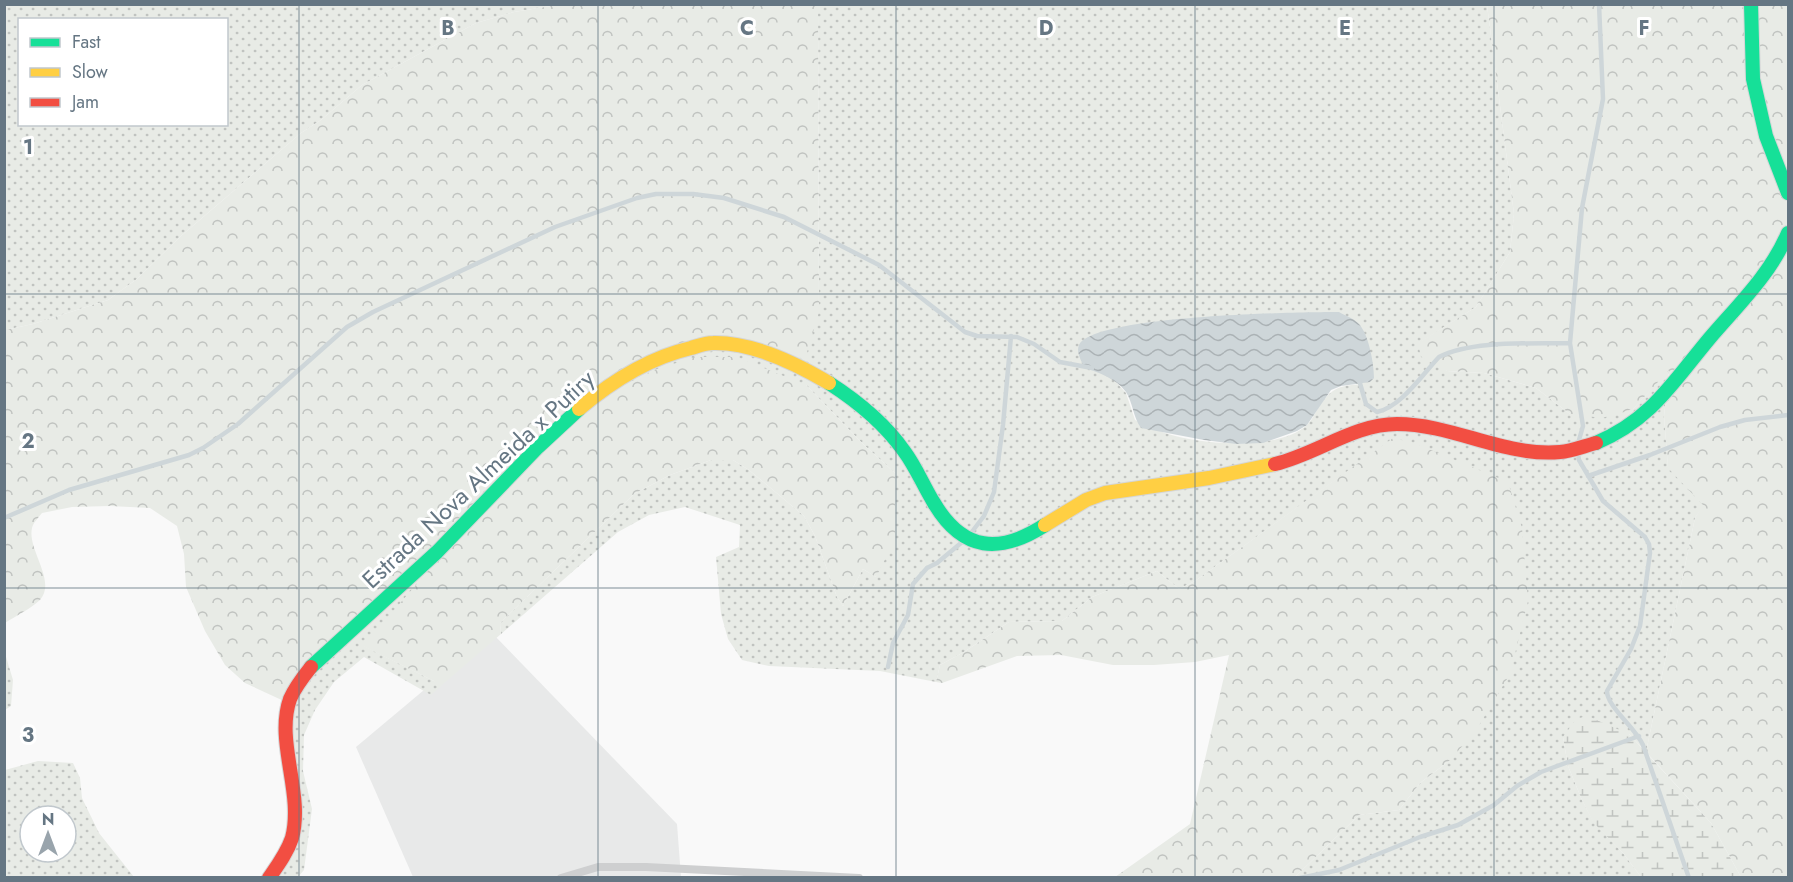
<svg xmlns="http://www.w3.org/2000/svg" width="1793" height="882" viewBox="0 0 1793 882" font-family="Jost,sans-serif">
  <defs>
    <pattern id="grass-dots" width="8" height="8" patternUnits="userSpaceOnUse" patternTransform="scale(1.5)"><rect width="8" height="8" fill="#e8ebe6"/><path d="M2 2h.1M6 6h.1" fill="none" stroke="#c0c3c0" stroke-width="1.8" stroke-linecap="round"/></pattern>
    <pattern id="forest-crowns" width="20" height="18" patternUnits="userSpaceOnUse" patternTransform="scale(1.5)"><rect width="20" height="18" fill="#e8ebe6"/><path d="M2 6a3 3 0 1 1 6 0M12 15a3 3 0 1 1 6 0" fill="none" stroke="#c0c3c0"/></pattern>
    <pattern id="wetland-marsh" width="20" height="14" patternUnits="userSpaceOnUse" patternTransform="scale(1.5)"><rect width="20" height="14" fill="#e8ebe6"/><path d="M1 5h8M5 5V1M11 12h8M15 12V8" fill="none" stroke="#c0c3c0"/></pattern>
    <pattern id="water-waves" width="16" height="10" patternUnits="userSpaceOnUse" patternTransform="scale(1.5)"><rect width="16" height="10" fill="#ced6d9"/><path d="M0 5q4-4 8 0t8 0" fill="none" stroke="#abb2b5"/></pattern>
  </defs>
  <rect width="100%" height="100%" fill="#f9f9f9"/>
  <!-- built -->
  <path fill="#e8e9e9" d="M492,633L677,824L681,877H413L356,747Z"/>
  <!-- grass -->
  <path fill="url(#grass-dots)" fill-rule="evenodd" d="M4,5H557L514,12L476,23L362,85L321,120L301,133L181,236L137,279L108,300L33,324L5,330ZM20,20H226V124H20Z
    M818,5H1487L1514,214L1510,252L1476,307L1419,343L1447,371L1484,373L1536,388L1570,414L1633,409L1669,369L1664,416L1668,467L1704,505L1695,518L1646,752L1629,734L1563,737L1568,766L1582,800L1593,821L1623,853L1641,877H1295L1359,815L1399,810L1420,783L1449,761L1394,438L1195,581L1179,589L1157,571L1092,597L1062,621L1009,622L964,652L940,665L936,682L880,671L769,666L742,660L728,639L721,614L716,557L739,547L740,525L685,507L649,515L618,532L501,634L500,623L634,494L670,475L711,460H733L749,470L804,516L815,536L837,597L843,606L863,569L876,577L895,473L863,444L806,385L505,482L364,646L442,685L431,695L364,657L334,682L315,710L304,735L303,771L312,809L304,870L298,877L263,878L287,839L286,700L609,376L819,311ZM1115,381L1362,384C1337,386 1331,388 1317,410C1314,415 1311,421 1307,425C1279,451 1199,445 1165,433C1155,430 1145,424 1135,420L1126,393Z
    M4,650L13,680L11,706L5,710Z
    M38,761L73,763L80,778L82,798L99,833L134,877H5V770ZM30,816H66V852H30Z"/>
  <!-- forest -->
  <path fill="url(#forest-crowns)" d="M557,5H818L819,312L805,359L742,344L609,376L286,702L245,683L225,665L205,631L186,587L184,554L177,526L150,508L110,506L72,507L42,513C39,517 33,523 32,528C27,550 57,581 40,600C30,609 16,616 5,623V330L33,324L108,300L137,279L181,236L301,133L321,120L362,85L476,23L514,12Z
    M1487,5H1788V877H1741L1711,823L1646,752L1695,518L1703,505L1668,468L1664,416L1669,370L1633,409L1602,418L1570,414L1536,388L1484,373L1447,371L1421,357L1418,343L1476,307L1510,252L1514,214Z
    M695,357H737L806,385L863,444L895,473V540L876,577L863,569L843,606L837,597L815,536L804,516L749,470L733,460H711L670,475L634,494L500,623L501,634L442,685L363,646L505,482L610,392L654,370Z
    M1393,438L1414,443L1508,482L1522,528L1528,601L1510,674L1475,732L1449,761L1420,783L1399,810L1359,815L1295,877H1115L1190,824L1229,655L1195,662L1154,665H1113L1061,655L1017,656L942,683L936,682L940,665L964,652L1009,622L1062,621L1092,597L1157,571L1179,589L1195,581Z"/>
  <!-- wetland -->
  <path fill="url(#wetland-marsh)" d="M1587,716L1629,734L1711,823L1741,877H1641L1623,853L1593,822L1582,800L1568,766L1563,737L1576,719Z"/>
  <!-- water -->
  <path fill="url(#water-waves)" d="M1339,312C1344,315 1355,319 1359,324C1369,335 1374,364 1374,378L1370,382L1341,386L1331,390L1307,425L1297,431L1263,443L1236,444L1204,440L1141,428C1133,417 1133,403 1126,392C1116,378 1098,373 1084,367C1081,360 1076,352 1079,345C1094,315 1301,312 1339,312Z"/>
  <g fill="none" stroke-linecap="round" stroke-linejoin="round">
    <!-- stream -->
    <path stroke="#ced6d9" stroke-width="4.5" d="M1359,380L1366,404L1377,412C1401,407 1422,375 1439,357C1471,340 1533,344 1570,343
      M1579,440L1583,426L1570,343L1582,208L1603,99L1599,4
      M1578,454L1579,460L1603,501L1645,537L1649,544L1650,553L1640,626L1631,649L1607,691C1607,707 1635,727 1643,745L1689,878
      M1588,476L1650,455L1720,427L1745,420L1788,415
      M4,518L69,490L189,455L203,448L238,424L347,327L373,312L555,227L637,198L656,194H693L724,198L784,217L879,265L965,332L977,336L1017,337L1034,344L1060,362L1092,368
      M971,533L984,516L994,492L1003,425L1011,336
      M888,667L893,643L908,615L913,584L927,568L937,563L961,543
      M1300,878L1339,870L1420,837L1458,825L1494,805L1517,786L1541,772L1639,736"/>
    <defs>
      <path id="fast" d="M1751,4L1753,79L1766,136L1788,193
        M829,383C857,401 885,424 904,451C916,467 923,485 934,503C963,552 1000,554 1045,525
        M1596,443C1651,420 1673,382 1709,339C1738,305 1770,275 1788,233
        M311,667L437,552L538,447L579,409"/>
      <path id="slow" d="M579,409C612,381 648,358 691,348C698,346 705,343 713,343C751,342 797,364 829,383
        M1045,525L1086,500L1105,493L1209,478L1275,464"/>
      <path id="jam" d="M1275,464C1317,454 1354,424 1397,424C1453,424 1504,457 1560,452C1572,451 1584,446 1596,443
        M269,878C278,865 287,853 292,838C304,793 275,742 290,699C295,687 303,677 311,667"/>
    </defs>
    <!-- fast casing -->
    <use href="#fast" stroke="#d5d6d7" stroke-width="16"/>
    <!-- slow casing -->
    <use href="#slow" stroke="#d5d6d7" stroke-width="16"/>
    <!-- jam casing -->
    <use href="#jam" stroke="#d5d6d7" stroke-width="16"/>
    <!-- lane -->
    <path stroke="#cecfd0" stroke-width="8" d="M561,878L598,867H646L859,878"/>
    <!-- fast -->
    <use href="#fast" stroke="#16e098" stroke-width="14"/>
    <!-- slow -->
    <use href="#slow" stroke="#ffcf43" stroke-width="14"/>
    <!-- jam -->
    <use href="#jam" stroke="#f24e42" stroke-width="14"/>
  </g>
  <!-- grid -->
  <path fill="none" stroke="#657683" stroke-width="1.5" stroke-opacity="0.55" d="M299,4V878M598,4V878M896,4V878M1195,4V878M1494,4V878M4,294H1788M4,588H1788"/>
  <g text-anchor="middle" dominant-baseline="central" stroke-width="6" stroke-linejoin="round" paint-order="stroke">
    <!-- street labels -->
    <g font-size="24" fill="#657683" stroke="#fff">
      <text transform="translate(478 479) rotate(-43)">Estrada Nova Almeida x Putiry</text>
    </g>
  </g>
  <g font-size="20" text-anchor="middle" font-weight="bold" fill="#657683" stroke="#fff" stroke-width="6" stroke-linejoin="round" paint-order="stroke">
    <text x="448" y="35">B</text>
    <text x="747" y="35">C</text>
    <text x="1046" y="35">D</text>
    <text x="1345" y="35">E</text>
    <text x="1644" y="35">F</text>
    <text x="28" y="154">1</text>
    <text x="28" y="448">2</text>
    <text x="28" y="742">3</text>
  </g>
  <!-- border -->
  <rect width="1793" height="882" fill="none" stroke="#657683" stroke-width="12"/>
  <!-- legend -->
  <rect x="18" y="18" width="210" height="108" fill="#ffffff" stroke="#c1c8cd" stroke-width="1.5"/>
  <rect x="30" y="38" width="30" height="9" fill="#16e098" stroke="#c1c8cd" stroke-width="1.5"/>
  <text x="72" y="48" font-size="18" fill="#657683">Fast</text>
  <rect x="30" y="68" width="30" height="9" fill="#ffcf43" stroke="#c1c8cd" stroke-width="1.5"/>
  <text x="72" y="78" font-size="18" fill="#657683">Slow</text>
  <rect x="30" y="98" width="30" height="9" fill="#f24e42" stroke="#c1c8cd" stroke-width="1.5"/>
  <text x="72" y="108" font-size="18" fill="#657683">Jam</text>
  <!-- north arrow -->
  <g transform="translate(48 834)"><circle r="28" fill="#ffffff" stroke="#c1c8cd" stroke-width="1.5"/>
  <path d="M0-4.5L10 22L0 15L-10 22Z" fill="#99a4ac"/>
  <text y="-9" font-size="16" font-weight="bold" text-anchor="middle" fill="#657683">N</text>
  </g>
</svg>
